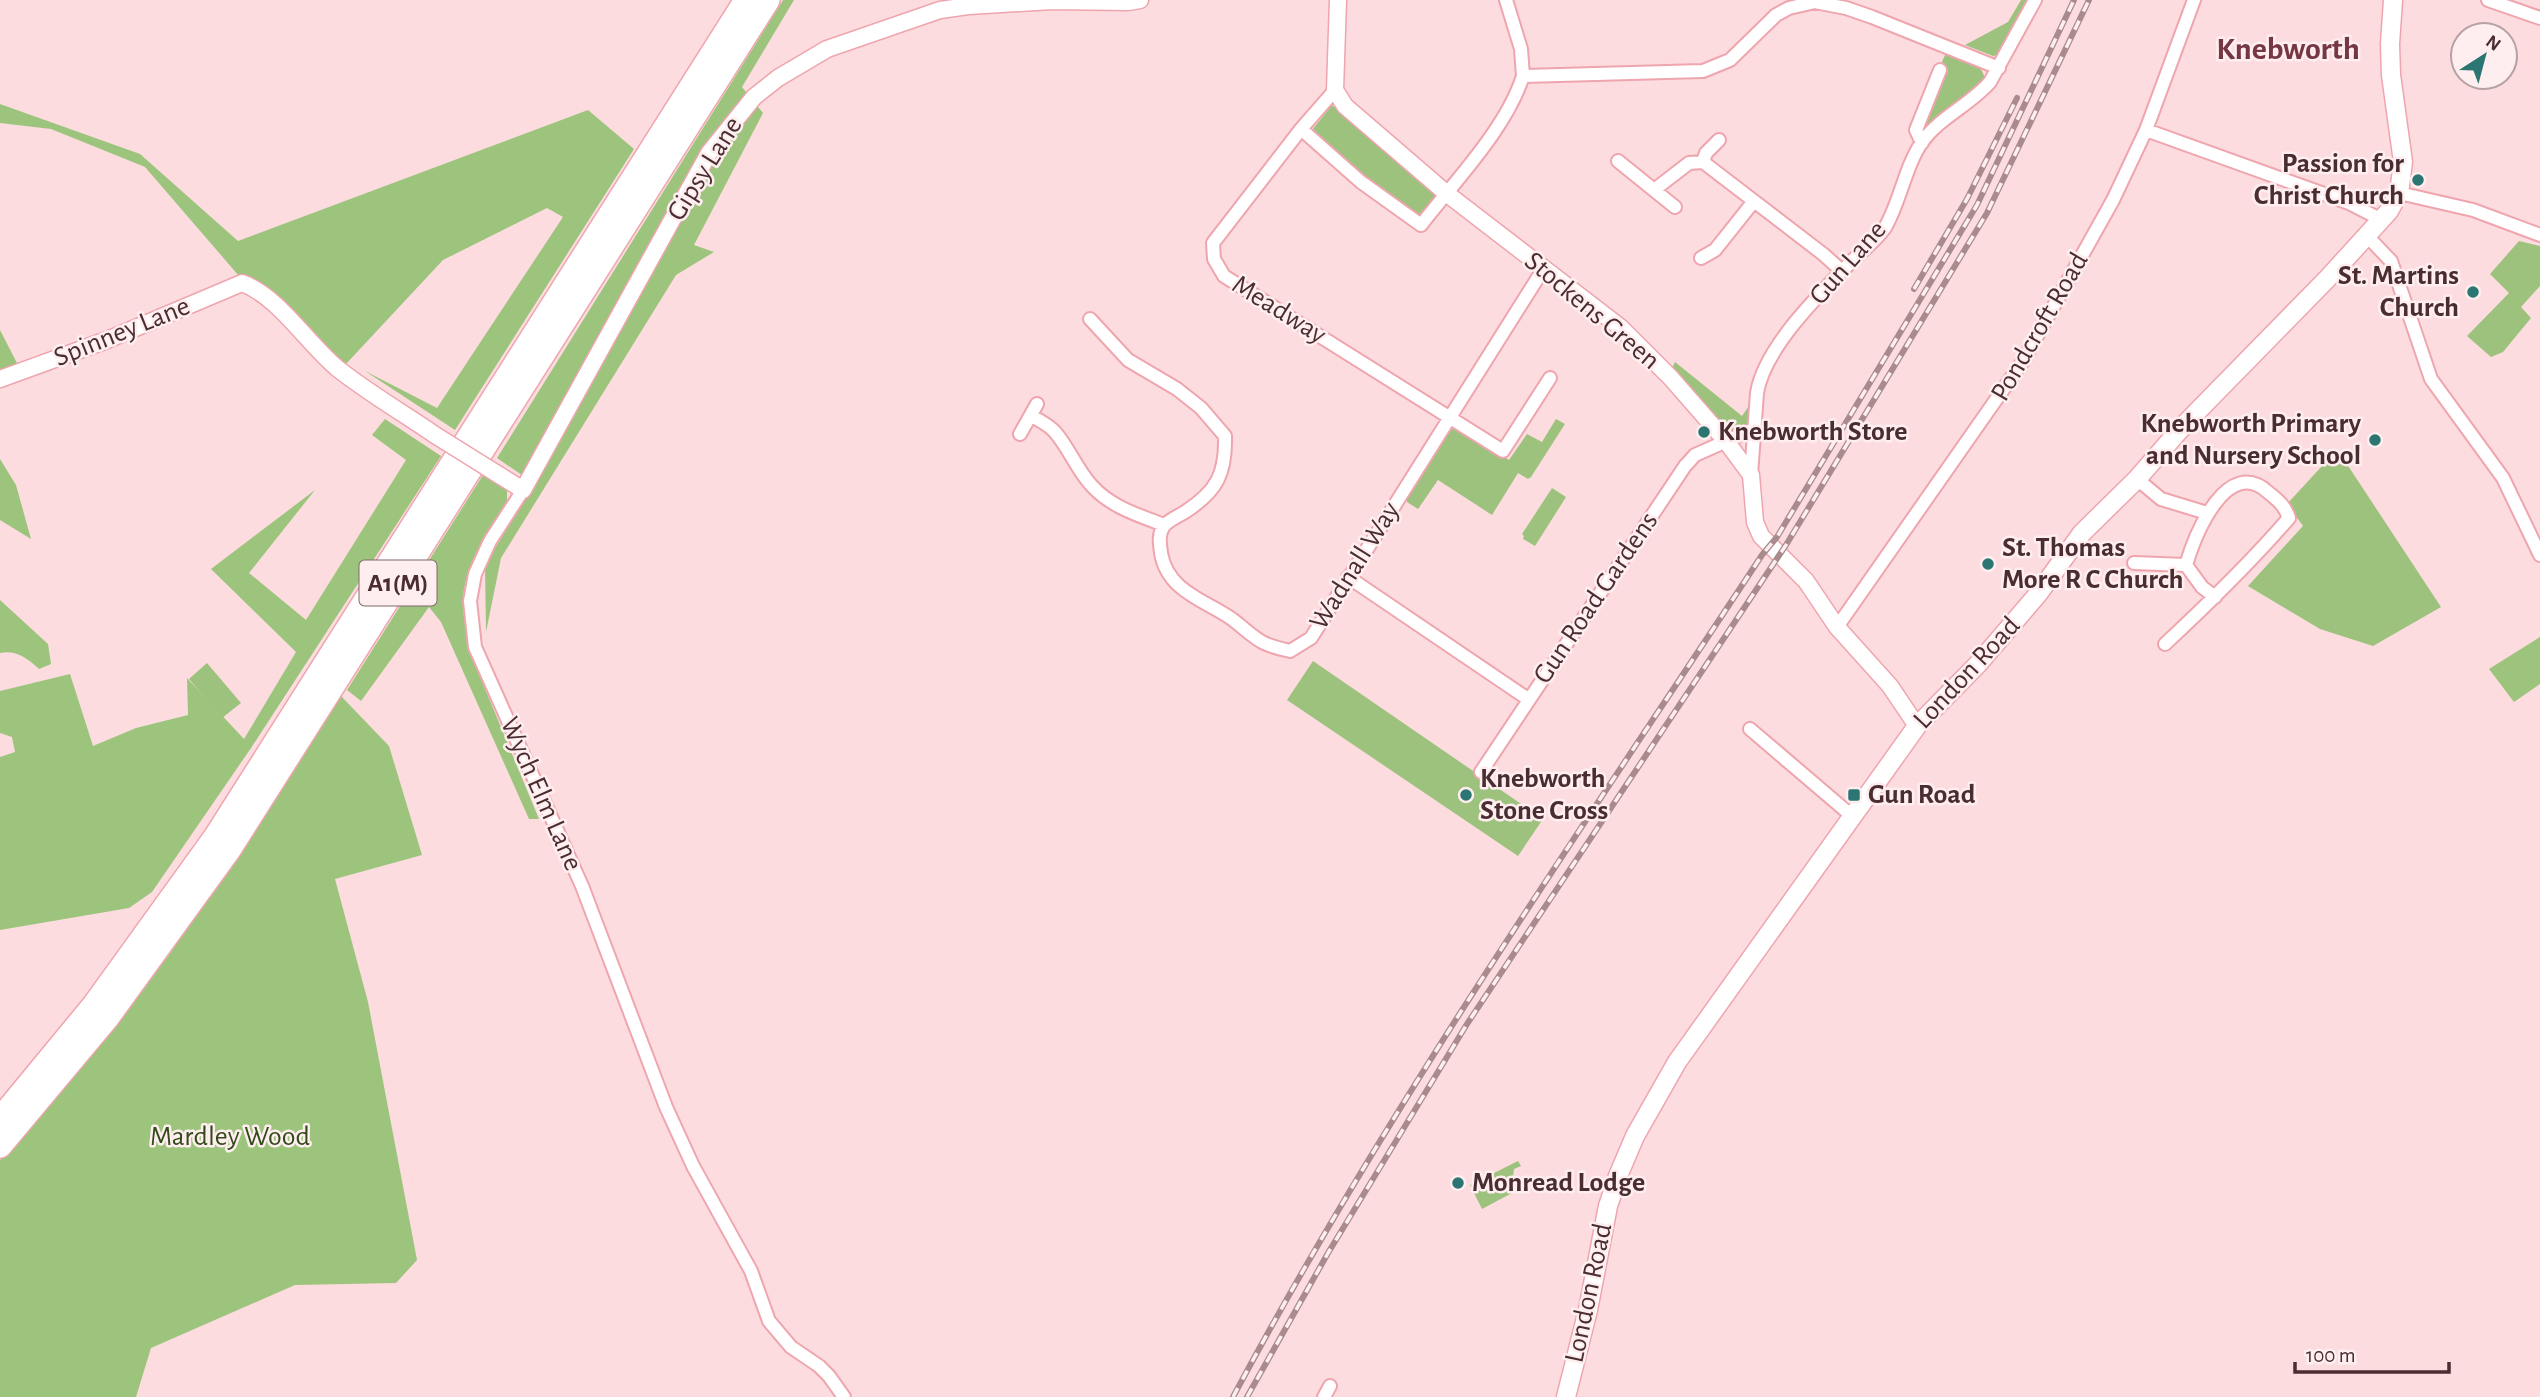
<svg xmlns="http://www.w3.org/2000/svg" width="2540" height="1397" viewBox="0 0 2540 1397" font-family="'Alegreya Sans',sans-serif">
  <rect width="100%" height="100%" fill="#fcdcdf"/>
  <!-- green -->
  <path fill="#9dc27e" d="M2021,0H2031L1999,55L1993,56L1965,45L2008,22Z
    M1946,53C1962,59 1983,61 1985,80L1923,134L1920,130L1947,68L1941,64Z
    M1332,105L1440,194L1420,217L1361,176L1312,130Z
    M2519,241L2540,246V286L2521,307L2531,318L2503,352L2491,357L2467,336L2509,293L2490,274Z
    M1675,362L1742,416L1751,403L1749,425L1732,433L1727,431L1671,370Z
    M1556,419L1565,424L1531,477L1528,479L1518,473L1492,515L1438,480L1418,509L1407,502V497L1438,447L1452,429H1462L1509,460L1527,434L1542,442Z
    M2339,452L2441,607L2373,646L2320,629L2248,586L2303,526L2287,504L2334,453Z
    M1552,488L1566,497L1535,546L1523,539L1524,536L1522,534Z
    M1313,661L1543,819L1518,856L1287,700Z
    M207,663L241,703L222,718L189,679Z
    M1518,1161L1521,1166L1514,1169L1513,1177L1520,1182L1526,1179L1529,1184L1482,1209L1470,1185Z"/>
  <!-- forest -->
  <path fill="#9dc47c" d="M783,0H794L742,87L763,113L694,245L714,252L676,275L501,558L486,632L485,564L535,484L497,458Z
    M0,104L140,154L238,241L588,110L634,149L455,430L365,371L437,408L563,217L547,208L443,260L345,365L250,276H239L145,167L51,129L0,123Z
    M0,330L19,367L0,372Z
    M385,419L441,456L251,748L152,892L129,908L0,930V757L15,752L12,737L0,733V691L70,674L93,746L136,728L188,715L187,678L244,739L296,652L211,569L315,490L249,573L306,620L406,460L372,435Z
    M0,459L16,485L31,539L0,520Z
    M483,475L500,484L507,491V501C489,529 464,566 463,600C463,619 467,637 471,655L539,819H529L441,622L429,607L361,701L347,690Z
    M0,600L48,644L51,664L39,669C27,658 16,650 0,653Z
    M2540,637V684L2514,702L2489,669Z
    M341,696L389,746L422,855L335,879L368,1002L417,1260L396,1283L295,1285L151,1348L136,1397H0V1160L24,1134L169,955Z"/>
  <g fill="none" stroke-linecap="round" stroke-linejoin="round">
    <defs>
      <path id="minor" d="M1506,0L1521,49L1523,76
        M2488,0L2540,18
        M1335,90L1301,129L1213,243L1214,259L1224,276L1503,451L1550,378
        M1301,129L1361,182L1421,225C1455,181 1506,129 1523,76L1703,71L1730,60L1776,15L1789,8L1815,2L1846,8L1872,17L1999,68
        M2146,130L2349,203L2382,220
        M1922,143L1916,130L1940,70
        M1618,161L1675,207
        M1703,162L1823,254L1842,271
        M1654,190L1689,163L1703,162L1706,153L1719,140
        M2399,193L2473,210L2540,235
        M2367,236L2391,261L2431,379L2503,478L2540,555
        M1701,258L1715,250L1754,201
        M1090,319L1128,360L1177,389L1201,408L1225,436C1226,474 1217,491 1185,512C1178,516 1167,521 1163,527C1158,536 1160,544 1161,553C1167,590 1203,600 1229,617C1241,625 1252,637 1264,643C1272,647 1282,649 1290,651L1311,638L1544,268
        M1032,416C1040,421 1049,425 1055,432C1069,448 1077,470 1092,486C1111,507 1138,515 1164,525
        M1020,434L1037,404
        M1751,475L1757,393C1764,348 1821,292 1853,260C1863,250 1879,238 1886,226C1901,199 1905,167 1922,142C1940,117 1970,105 1990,82L2035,0
        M2137,479L2161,499L2207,513
        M523,490L490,541L475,574L470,601L475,647L582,886L666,1107L693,1166L751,1271L769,1321L791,1347L819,1366L829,1376L844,1397
        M2134,563L2186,565
        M1348,577L1528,699
        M1837,627L2023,361L2113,200L2146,130L2194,0
        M2165,644C2208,604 2250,563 2289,518C2285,506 2279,501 2269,493C2227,454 2195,535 2186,565L2202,587L2215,597
        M1750,729L1852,816
        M1481,772L1685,466L1695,455L1756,428
        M1324,1397L1330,1386"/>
      <path id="tertiary" d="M1338,0L1335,90L1345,106L1446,193L1620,327L1671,378L1726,441L1751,475L1755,522L1761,536L1806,581L1837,627L1890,686L1917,726
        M0,379L107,340L242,283C278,296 307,343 337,368C367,392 403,413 435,435
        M499,475L523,490L709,153L754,97L778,78L827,49L940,10L968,6L1052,1L1128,2L1140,0"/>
      <path id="secondary" d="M1566,1397L1588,1310L1608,1206L1618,1176L1635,1136L1677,1062L1917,726L1978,664L2038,594L2082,533L2137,479L2183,426L2328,278L2389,211L2399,193L2403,162L2391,75L2390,44L2393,0"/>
      <path id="motorway" d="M0,1119L94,1005L216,836L746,0
        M0,1146L108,1017L229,850L768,0"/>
    </defs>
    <!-- minor casing -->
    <use href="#minor" stroke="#efa5ae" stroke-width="16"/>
    <!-- tertiary casing -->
    <use href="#tertiary" stroke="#efa5ae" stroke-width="19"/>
    <!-- secondary casing -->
    <use href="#secondary" stroke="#efa5ae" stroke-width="21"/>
    <!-- motorway casing -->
    <use href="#motorway" stroke="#efa5ae" stroke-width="26"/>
    <!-- minor -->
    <use href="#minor" stroke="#fff" stroke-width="12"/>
    <!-- tertiary -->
    <use href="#tertiary" stroke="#fff" stroke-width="16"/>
    <!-- secondary -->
    <use href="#secondary" stroke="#fff" stroke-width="18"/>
    <!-- motorway -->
    <use href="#motorway" stroke="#fff" stroke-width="23"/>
    <defs>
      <path id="rail" d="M1914,289L1967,199L2017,98
        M1233,1397C1389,1104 1580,832 1762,555L1777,537L1977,205L2074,0
        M1247,1397L1328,1253L1467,1024L1786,545L1987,213L2089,0"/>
    </defs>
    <!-- rail casing -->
    <use href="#rail" stroke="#a98b8e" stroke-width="6"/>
    <!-- rail -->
    <use href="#rail" stroke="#feeeef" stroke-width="3.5" stroke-dasharray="10" stroke-linecap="butt"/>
    <defs>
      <path id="tertiary-bridge" d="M435,435L499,475"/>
    </defs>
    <!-- tertiary-bridge casing -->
    <use href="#tertiary-bridge" stroke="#efa5ae" stroke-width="19" stroke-linecap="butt"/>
    <!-- tertiary-bridge -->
    <use href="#tertiary-bridge" stroke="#fff" stroke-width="16"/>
  </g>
  <!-- markers -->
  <g fill="#2b7572" stroke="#feeeef" stroke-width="2.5">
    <circle cx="2418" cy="180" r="7"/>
    <circle cx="2473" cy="292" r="7"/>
    <circle cx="1704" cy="432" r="7"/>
    <circle cx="2375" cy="440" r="7"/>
    <circle cx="1988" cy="564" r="7"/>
    <circle cx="1466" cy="795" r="7"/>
    <rect x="1847" y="788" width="14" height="14" rx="3.5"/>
    <circle cx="1458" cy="1183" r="7"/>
  </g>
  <g text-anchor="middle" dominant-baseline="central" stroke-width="5" stroke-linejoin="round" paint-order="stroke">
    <!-- shield labels -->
    <rect fill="#feeeef" stroke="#806769" stroke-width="2" x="359.5" y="560.5" width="77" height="45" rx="5"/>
    <g font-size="26" font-weight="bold" fill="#4a2d30">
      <text x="398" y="583">A1(M)</text>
    </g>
    <!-- poi labels -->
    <g font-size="28" font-weight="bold" fill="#4a2d30" stroke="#feeeef" text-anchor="start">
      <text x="2404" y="164" text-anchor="end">Passion for<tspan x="2404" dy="32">Christ Church</tspan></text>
      <text x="2459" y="276" text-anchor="end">St. Martins<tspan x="2459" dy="32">Church</tspan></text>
      <text x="2361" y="424" text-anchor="end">Knebworth Primary<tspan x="2361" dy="32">and Nursery School</tspan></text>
      <text x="1718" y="432">Knebworth Store</text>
      <text x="2002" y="548">St. Thomas<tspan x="2002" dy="32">More R C Church</tspan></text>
      <text x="1480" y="779">Knebworth<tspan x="1480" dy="32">Stone Cross</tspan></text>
      <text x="1868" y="795">Gun Road</text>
      <text x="1472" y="1183">Monread Lodge</text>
    </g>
    <!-- street labels -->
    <g font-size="28" fill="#4a2d30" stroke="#feeeef">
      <text transform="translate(705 169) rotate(-58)">Gipsy Lane</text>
      <text transform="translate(1848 263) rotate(-49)">Gun Lane</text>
      <text transform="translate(1279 310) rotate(32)">Meadway</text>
      <text transform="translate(1592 311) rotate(40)">Stockens Green</text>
      <text transform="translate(2040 327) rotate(-60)">Pondcroft Road</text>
      <text transform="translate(122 332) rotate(-22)">Spinney Lane</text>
      <text transform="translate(1355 566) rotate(-58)">Wadnall Way</text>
      <text transform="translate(1596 598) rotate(-56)">Gun Road Gardens</text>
      <text transform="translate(1967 673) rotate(-47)">London Road</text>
      <text transform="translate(541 794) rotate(66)">Wych Elm Lane</text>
      <text transform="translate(1589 1293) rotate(-78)">London Road</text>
    </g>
    <!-- park labels -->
    <g font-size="28" fill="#314a17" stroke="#feeeef">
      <text x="230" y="1137">Mardley Wood</text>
    </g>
    <!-- quarter labels -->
    <g font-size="32" font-weight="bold" fill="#753741" stroke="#feeeef">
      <text x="2288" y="49">Knebworth</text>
    </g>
  </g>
  <!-- north arrow -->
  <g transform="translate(2484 56) rotate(36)"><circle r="33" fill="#feeeef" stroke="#b6a1a3" stroke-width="2"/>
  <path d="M0-5L12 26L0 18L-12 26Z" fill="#2b7572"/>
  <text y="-10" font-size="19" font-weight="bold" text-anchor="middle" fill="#4a2d30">N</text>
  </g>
  <!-- scale -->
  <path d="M2295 1362v10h154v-10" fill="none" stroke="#4a2d30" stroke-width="3.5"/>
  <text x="2306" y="1362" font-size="21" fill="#4a2d30" stroke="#feeeef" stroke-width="5" paint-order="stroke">100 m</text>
</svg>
